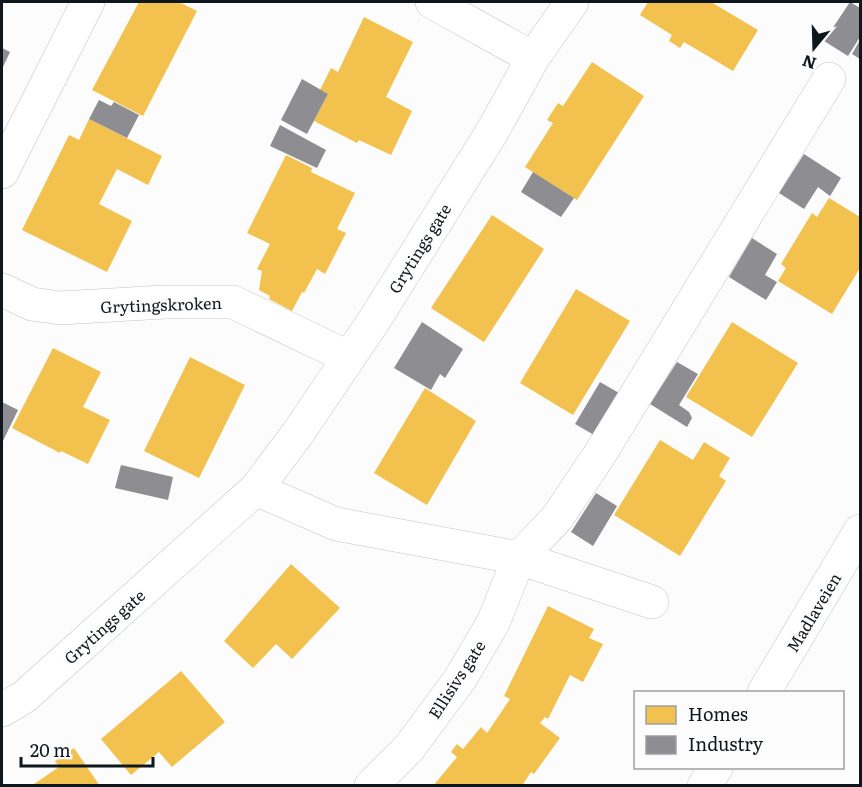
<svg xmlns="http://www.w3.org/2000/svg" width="862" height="787" viewBox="0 0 862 787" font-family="Literata,serif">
  <rect width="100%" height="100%" fill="#fcfcfc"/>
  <!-- homes -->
  <path fill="#f2c14e" d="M139,2H179L197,11L143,116L92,90Z
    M648,2H711L758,30L733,71L684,42L680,48L669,41L672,35L640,15Z
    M364,17L413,42L386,97L412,111L391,155L359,140L357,143L314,121L328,94L320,90L331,68L338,72Z
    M592,62L644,96L577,200L525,167L553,123L547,120L558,103L563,106Z
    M89,119L162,156L148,185L117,169L99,204L132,221L107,272L22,230L69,135L79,140Z
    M286,155L312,168L311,172L355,193L337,229L346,233L325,274L317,269L304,293L302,292L292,311L269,299L270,296L259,290L262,271L257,269L270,244L247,233Z
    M829,198L860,217V268L832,314L778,281L786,268L781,264L812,213L817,217Z
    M492,215L544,249L484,342L431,308Z
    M576,289L630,321L573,415L520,383Z
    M732,322L798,363L752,437L686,397Z
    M53,348L101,372L83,407L110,420L88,464L61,451L60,453L12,428Z
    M190,357L245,385L199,478L144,451Z
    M425,388L476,421L427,505L374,473Z
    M660,440L693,460L704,442L730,458L719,476L726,481L680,556L614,515Z
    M291,564L340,608L292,659L276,644L253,668L224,641Z
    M548,606L594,629L589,638L603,644L583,682L570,675L548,719L545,717L540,723L560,738L534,774L531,772L522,786H433L457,757L451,752L457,744L463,749L481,727L487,733L510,699L504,696Z
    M181,671L225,722L172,767L159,752L131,775L101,739Z
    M74,748L100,786H31L59,767L55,761Z"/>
  <!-- industry -->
  <path fill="#8d8d92" d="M850,2L860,8V37L848,56L824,41Z
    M860,40V59L852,54Z
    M2,48L10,52L2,69Z
    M302,79L328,94L307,134L281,120Z
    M99,100L111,106L114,102L139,115L127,138L89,119Z
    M280,125L326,150L317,168L270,146Z
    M804,154L841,178L830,196L818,187L804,209L779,193Z
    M533,172L574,198L561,217L521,192Z
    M752,238L777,254L765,275L777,282L766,300L729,277Z
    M422,322L463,349L445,378L440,374L431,390L394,368Z
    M677,362L698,374L679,405L689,412L692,418L687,427L650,404Z
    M600,382L619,393L594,435L575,424Z
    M2,402L18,410L2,443Z
    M121,465L173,477L168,500L115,488Z
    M596,493L617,506L593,546L571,532Z"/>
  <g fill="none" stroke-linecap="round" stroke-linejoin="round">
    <defs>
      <path id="minor" d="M432,2L533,58
        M2,172L88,2
        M2,290L32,304L60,308L165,302H233L348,357
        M256,489L336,524L519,558L652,602
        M2,710L24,697L256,489L298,433L375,319L492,132L533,58L572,2
        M371,786L409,748L460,679L493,623L519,558L557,518L600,454L829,79"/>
      <path id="secondary" d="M764,692L860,531
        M704,786L716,768"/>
    </defs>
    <!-- minor casing -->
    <use href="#minor" stroke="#c1c4c8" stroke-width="34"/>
    <!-- secondary casing -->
    <use href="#secondary" stroke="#c1c4c8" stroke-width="34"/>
    <!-- minor -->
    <use href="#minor" stroke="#fff" stroke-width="33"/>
    <!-- secondary -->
    <use href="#secondary" stroke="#fff" stroke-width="33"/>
  </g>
  <g text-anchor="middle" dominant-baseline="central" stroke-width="6" stroke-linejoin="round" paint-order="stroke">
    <!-- street labels -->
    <g font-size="16" fill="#0e171d" stroke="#fcfcfc">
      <text transform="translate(419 248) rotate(-58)">Grytings gate</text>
      <text transform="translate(161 304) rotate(-2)">Grytingskroken</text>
      <text transform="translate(813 612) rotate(-59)">Madlaveien</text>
      <text transform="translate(104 626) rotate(-42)">Grytings gate</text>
      <text transform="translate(456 679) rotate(-57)">Ellisivs gate</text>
    </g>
  </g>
  <!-- border -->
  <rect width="862" height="787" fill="none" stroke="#0e171d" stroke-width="6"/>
  <!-- legend -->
  <rect x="634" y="691" width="210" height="78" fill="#fcfcfc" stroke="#9da0a3" stroke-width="1.5"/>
  <rect x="646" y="706" width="30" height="18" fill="#f2c14e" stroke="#9da0a3" stroke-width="1.5"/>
  <text x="688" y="721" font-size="18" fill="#0e171d">Homes</text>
  <rect x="646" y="736" width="30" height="18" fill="#8d8d92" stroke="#9da0a3" stroke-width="1.5"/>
  <text x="688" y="751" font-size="18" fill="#0e171d">Industry</text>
  <!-- north arrow -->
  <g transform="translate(814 48) rotate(199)" stroke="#fcfcfc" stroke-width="4.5" paint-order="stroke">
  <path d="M0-4.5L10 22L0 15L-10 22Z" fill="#0e171d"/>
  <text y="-9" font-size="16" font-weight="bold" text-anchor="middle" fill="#0e171d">N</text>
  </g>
  <!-- scale -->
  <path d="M21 757v9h132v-9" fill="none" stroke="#0e171d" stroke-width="3"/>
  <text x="30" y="757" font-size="18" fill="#0e171d" stroke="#fcfcfc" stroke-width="4.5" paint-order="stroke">20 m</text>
</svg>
